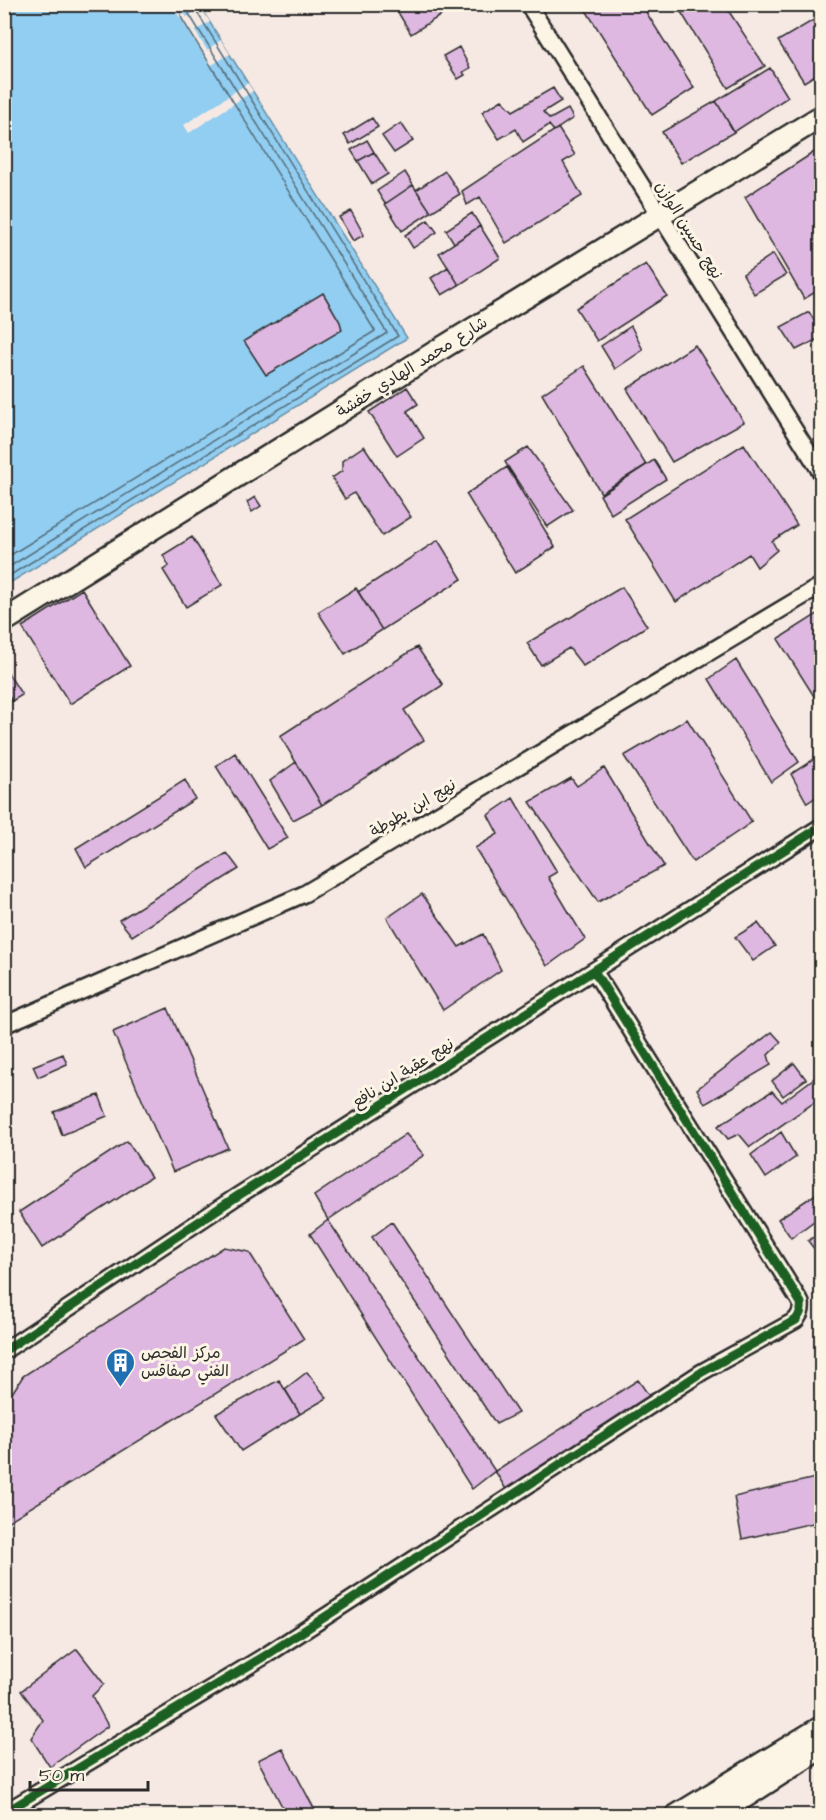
<svg xmlns="http://www.w3.org/2000/svg" width="826" height="1820" viewBox="0 0 826 1820" font-family="'Architects Daughter','Playpen Sans Arabic',sans-serif">
  <rect width="100%" height="100%" fill="#f6e9e4"/>
  <filter id="ink" filterUnits="userSpaceOnUse"><feTurbulence type="fractalNoise" baseFrequency=".0167" numOctaves="2"/><feDisplacementMap in="SourceGraphic" scale="12" xChannelSelector="R" yChannelSelector="G"/><feConvolveMatrix kernelMatrix="1 2 1 2 8 2 1 2 1" color-interpolation-filters="sRGB"/></filter>
  <g filter="url(#ink)">
    <!-- water -->
    <path fill="#91cef1" stroke="#688da2" stroke-width="1.5" d="M5,5H199L407,338L5,586Z"/>
    <!-- pier -->
    <path fill="#f6e9e4" d="M172,5H178L187,17L201,8L210,22L195,31L207,50L221,40L230,54L210,66Z
      M248,83L253,91L189,133L184,125Z"/>
    <g fill="none" stroke-linecap="round" stroke-linejoin="round">
      <!-- shore -->
      <path stroke="#546c7a" stroke-width="1.5" d="M4,559L375,331L182,19L178,4
        M4,570L387,333L189,14L187,4
        M4,579L398,336L205,25L195,9V4"/>
    </g>
    <!-- building -->
    <path fill="#deb8e1" stroke="#2b2b2b" stroke-width="1.5" d="M393,4H455L456,6L411,34Z
      M582,4H641L694,88L652,115Z
      M676,4H724L765,66L728,88Z
      M817,18L822,27V71L804,82L778,41Z
      M459,47L470,68L463,72L465,75L458,79L443,56Z
      M770,68L788,97L734,132L716,101Z
      M553,88L561,101L543,112L550,119L568,109L573,118L554,131L549,125L523,142L516,129L499,139L482,112L502,100L513,111Z
      M716,101L734,132L681,163L662,132Z
      M372,118L378,127L350,144L344,135Z
      M401,123L413,141L394,153L382,136Z
      M558,128L575,155L563,162L582,196L506,243L480,197L467,205L462,191Z
      M367,140L374,152L358,161L351,150Z
      M822,147V288L804,299L745,197Z
      M374,152L388,174L372,184L358,161Z
      M445,171L460,194L431,212L416,190Z
      M405,172L413,185L385,204L377,191Z
      M413,185L431,212L402,231L385,204Z
      M351,211L364,235L353,241L339,217Z
      M472,213L480,226L454,243L446,230Z
      M428,220L437,232L413,248L405,235Z
      M480,226L500,258L459,285L439,253Z
      M773,254L786,275L754,294L743,274Z
      M646,264L667,296L597,341L576,308Z
      M448,267L459,285L442,295L431,278Z
      M323,293L340,322L342,330L266,375L244,341Z
      M809,312L822,333V337L796,350L781,327Z
      M631,326L643,350L615,369L601,346Z
      M695,345L744,422L672,462L627,389Z
      M584,366L646,465L601,493L542,394Z
      M407,387L418,404L407,411L424,438L397,456L369,412Z
      M744,444L797,525L772,541L777,550L757,567L749,554L676,602L625,519Z
      M364,446L411,517L382,536L354,493L345,499L332,478L342,471V461Z
      M528,447L573,510L547,527L505,462Z
      M654,460L666,479L611,514L600,495Z
      M507,467L555,547L515,573L466,494Z
      M255,497L261,506L252,512L247,502Z
      M192,537L222,585L186,607L163,570L169,566L163,555Z
      M438,540L462,579L382,630L358,592Z
      M622,587L647,626L583,666L569,648L541,665L527,643Z
      M356,588L382,630L345,654L318,612Z
      M82,589L130,666L70,704L22,627Z
      M822,611V709L778,639Z
      M417,647L443,685L404,710L424,740L322,805L280,736Z
      M736,660L799,762L771,782L709,679Z
      M4,667L22,695L12,701L4,689Z
      M687,719L752,822L693,862L624,756Z
      M235,753L288,838L267,849L216,766Z
      M822,754V793L807,803L791,774Z
      M296,762L322,805L293,820L270,781Z
      M604,768L664,866L598,902L530,802L571,778L577,786Z
      M185,780L195,799L86,867L76,848Z
      M513,798L557,872L548,877L585,939L547,966L475,848L498,834L488,815Z
      M227,853L239,869L132,936L119,920Z
      M422,894L459,947L483,934L501,970L443,1010L387,918Z
      M758,923L775,946L753,961L735,937Z
      M168,1008L228,1148L173,1172L113,1032Z
      M772,1032L781,1042L768,1055L771,1065L705,1104L697,1089Z
      M63,1054L67,1064L38,1077L33,1066Z
      M794,1063L806,1079L783,1096L772,1081Z
      M817,1076L822,1083V1097L750,1147L739,1134L728,1139L718,1126L772,1091L782,1102Z
      M99,1095L107,1116L62,1135L54,1112Z
      M781,1132L796,1157L766,1178L751,1155Z
      M406,1134L424,1155L328,1220L314,1196Z
      M127,1141L151,1177L42,1248L19,1212Z
      M822,1190V1215L791,1238L778,1219Z
      M328,1220L495,1471L472,1489L310,1234Z
      M392,1222L518,1413L496,1424L372,1237Z
      M822,1231V1259L808,1241Z
      M224,1247L249,1252L304,1339L4,1524L7,1401L23,1376Z
      M307,1372L327,1398L300,1414L285,1389Z
      M279,1380L300,1414L241,1451L216,1414Z
      M638,1380L650,1397L507,1491L495,1471Z
      M815,1478L822,1488V1521L742,1539L734,1497Z
      M77,1649L104,1684L92,1696L108,1726L50,1767L31,1738L43,1720L21,1691Z
      M282,1748L318,1816H287L258,1760Z"/>
    <g fill="none" stroke-linecap="round" stroke-linejoin="round">
      <defs>
        <path id="street" d="M528,4L822,474
          M4,1025L304,894L822,585
          M4,1351L236,1197L822,826
          M4,1813L268,1654L702,1372L796,1320C800,1314 802,1311 801,1303L594,971"/>
        <path id="secondary" d="M4,621L442,348L822,116
          M676,1816L822,1727
          M715,1816L822,1747"/>
      </defs>
      <!-- street casing -->
      <use href="#street" stroke="#2b2b2b" stroke-width="20"/>
      <!-- secondary casing -->
      <use href="#secondary" stroke="#2b2b2b" stroke-width="26"/>
      <!-- street -->
      <use href="#street" stroke="#fcf5e5" stroke-width="15"/>
      <!-- secondary -->
      <use href="#secondary" stroke="#fcf5e5" stroke-width="21"/>
      <defs>
        <path id="cycleway" d="M4,1351L236,1197L822,826
          M4,1813L268,1654L702,1372L796,1320C800,1314 802,1311 801,1303L594,971"/>
      </defs>
      <!-- cycleway casing -->
      <use href="#cycleway" stroke="#fcf5e5" stroke-width="13"/>
      <!-- cycleway -->
      <use href="#cycleway" stroke="#1b5e20" stroke-width="9"/>
    </g>
  </g>
  <!-- icons -->
  <defs>
    <symbol id="building-pin" viewBox="-11 -11 22 30"><path d="M0 17L-7.5 6A9.5 9.5 0 1 1 7.5 6Z" fill="#1f6fb2" stroke="#fcf5e5"/><path d="M-4-6H4V6H1V3H-1V6H-4ZM-2.5-4.3h1.7v1.8h-1.7ZM.8-4.3h1.7v1.8H.8ZM-2.5-1h1.7V.8h-1.7ZM.8-1h1.7V.8H.8Z" fill="#fff"/></symbol>
  </defs>
  <g fill-rule="evenodd">
    <use href="#building-pin" x="104" y="1346" width="33" height="45"/>
  </g>
  <g text-anchor="middle" dominant-baseline="central" stroke-width="6" stroke-linejoin="round" paint-order="stroke">
    <!-- street labels -->
    <g font-size="16" fill="#2b2b2b" stroke="#fcf5e5">
      <text transform="translate(689 230) rotate(58)">نهج حسين الوازن</text>
      <text transform="translate(412 367) rotate(-32)">شارع محمد الهادي خفشة</text>
      <text transform="translate(413 808) rotate(-31)">نهج ابن بطوطة</text>
      <text transform="translate(403 1073) rotate(-32)">نهج عقبة ابن نافع</text>
    </g>
    <!-- poi labels -->
    <g font-size="16" fill="#2b2b2b" stroke="#fcf5e5" text-anchor="start">
      <text x="141" y="1353">مركز الفحص<tspan x="141" dy="18">الفني صفاقس</tspan></text>
    </g>
  </g>
  <!-- margin -->
  <rect width="826" height="1820" fill="none" stroke="#fcf5e5" stroke-width="24"/>
  <rect x="12" y="12" width="802" height="1796" fill="none" stroke="#2b2b2b" stroke-width="2" filter="url(#ink)"/>
  <!-- scale -->
  <path d="M30 1781v9h118v-9" fill="none" stroke="#2b2b2b" stroke-width="3"/>
  <text x="39" y="1781" font-size="18" fill="#2b2b2b" stroke="#fcf5e5" stroke-width="4.5" paint-order="stroke">50 m</text>
</svg>
